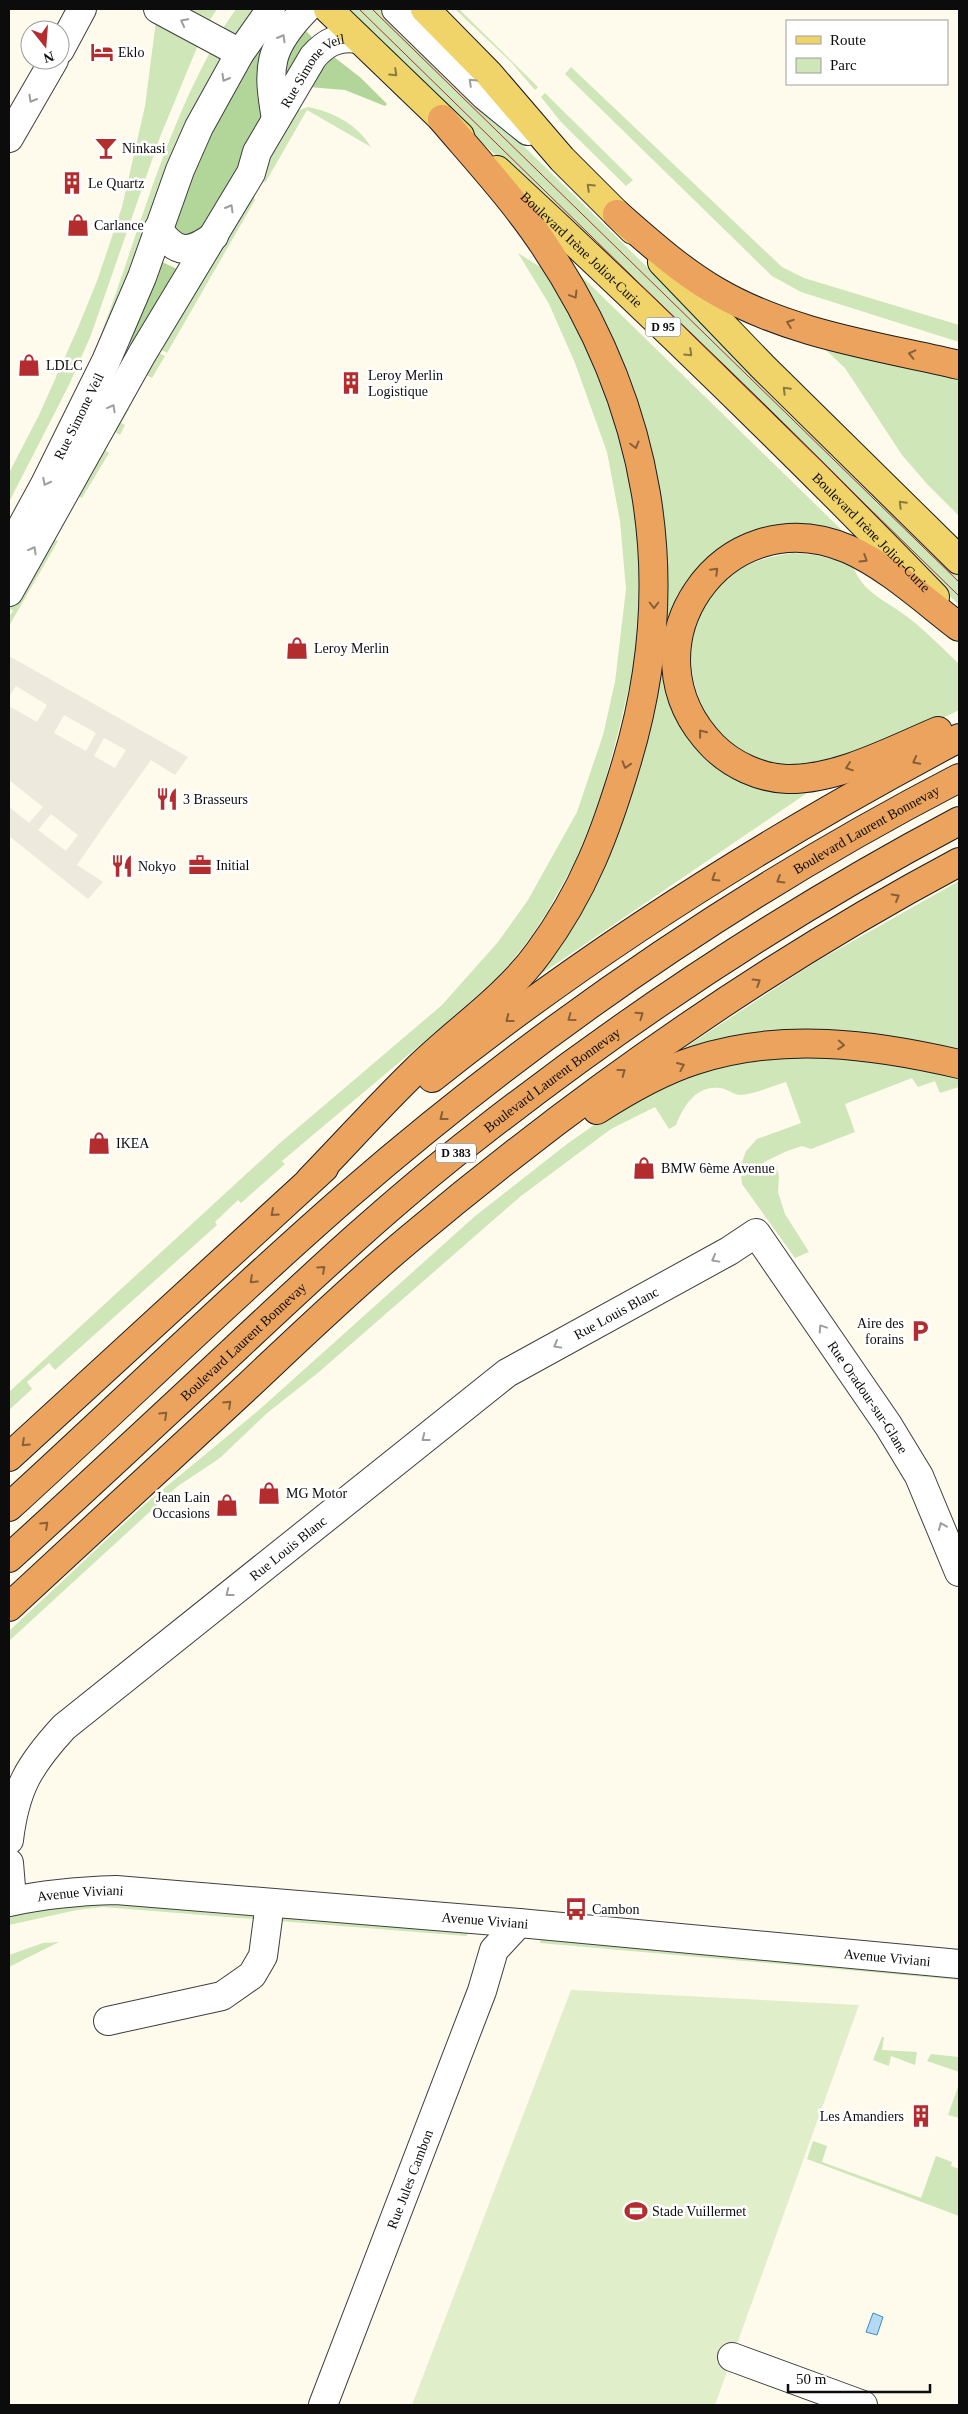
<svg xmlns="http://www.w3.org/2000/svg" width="968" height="2414" viewBox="0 0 968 2414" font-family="Georgia,serif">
  <rect width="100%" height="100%" fill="#fefbec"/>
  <!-- green -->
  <path fill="#cee6b8" d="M178,9H217L207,25Z
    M236,9H259L239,37L219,34Z
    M340,9H384L959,573V605L555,209L452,116Z
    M455,9H459L538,87L535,90L511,62Z
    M156,21L198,45L160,137L91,335L69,385L9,502V473L39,415L77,330L97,281L122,207L145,106Z
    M214,45L225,54L127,292L85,374C131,266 156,148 214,45Z
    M571,67L782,267L804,278L959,325V342L801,292L772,276L565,74Z
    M545,93L633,180L626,186L561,122L541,97Z
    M308,107C333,112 357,124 371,147L307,110L265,183L260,172L297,111Z
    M250,191L255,200L167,353L153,346Z
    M518,253L545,270L578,329L607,398L620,439L630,485L637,529L640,581L638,624L633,670L618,733L601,796L576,860L546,914L527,942L501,974L446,1023L282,1161L285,1164L241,1203L238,1200L215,1222L217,1225L55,1370L49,1363L27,1382L32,1389L9,1410V1392L280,1143L442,1005L498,942L528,900L577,812L603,735L615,682L626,589L620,521L607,452L575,363L549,304Z
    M567,262L852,540C834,539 769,528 757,532C696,549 656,616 666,678C668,694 679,712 685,728L810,791L522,987L580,909L662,572Z
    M814,339L959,373V516L927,484L902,455L845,368Z
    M155,351L165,356L152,378L139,371Z
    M120,404L129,409L121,423L125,425L120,435L115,432L111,441L102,437Z
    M99,442L108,446L105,450L109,453L82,498L71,492Z
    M47,535L58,541L9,626V617L13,611L9,608V602Z
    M793,553L816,555L852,564C863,595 887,600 910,619C928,633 943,649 959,664V710C907,736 839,772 780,764C689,751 659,628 733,574C751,561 772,556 793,553Z
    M959,881V1057L916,1047L666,1060L814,963Z
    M786,1054L862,1057L959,1076V1087L940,1093L935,1081L918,1087L912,1078L845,1104L855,1132L811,1149L802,1146L787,1151L764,1162L758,1169L760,1177L767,1165H776L779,1176L778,1192L785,1214L809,1252L795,1258L742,1184L740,1168L746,1151L757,1139L801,1123L786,1082C772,1086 755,1094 741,1095C734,1095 726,1088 719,1088C696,1085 683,1107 676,1125L669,1129L655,1107L611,1129L521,1196L319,1372L266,1414L220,1458L178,1486L9,1641V1631L144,1505L259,1410L474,1217L567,1144L614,1111L648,1091L729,1062Z
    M88,1899L468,1932V1934L466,1936L103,1907L77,1910L9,1925V1912Z
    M541,1937L959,1974V1980L540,1943Z
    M59,1942L9,1967V1955L43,1943Z
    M882,2037H884L882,2050L917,2052L915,2065L891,2056L889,2066L873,2060Z
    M931,2054L959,2057V2072L927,2061Z
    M959,2084V2118L948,2115Z
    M813,2141L827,2146L822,2162L921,2198L936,2156L952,2162L951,2166L959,2169V2216L807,2159Z"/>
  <!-- forest -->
  <path fill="#b2d599" d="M283,10L290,16L260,122L214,223L178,243L172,219L234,81Z
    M300,25L315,40L282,90L276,85Z
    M329,53L361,78L387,104L385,106L345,90L309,87Z
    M158,260L179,270L140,348L130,344Z"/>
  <!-- pitch -->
  <path fill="#e0eeca" d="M571,1990L859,2005L715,2405H412Z"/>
  <!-- plaza -->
  <path fill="#ede9dc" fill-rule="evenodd" d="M9,656L188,757L175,775L151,760L106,823L77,865L103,882L88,899L9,836V807L29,823L43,807L9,780V706L37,722L47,705L16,686L9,697ZM64,715L96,733L86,751L54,733ZM104,738L126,750L115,768L94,756ZM51,814L78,835L66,851L38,830Z"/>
  <!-- water -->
  <path fill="#b4d9f2" stroke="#408bc4" d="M873,2313L883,2317L877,2335L866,2332Z"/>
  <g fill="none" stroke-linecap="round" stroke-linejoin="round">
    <defs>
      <g id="minor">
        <path d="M158,9L240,53"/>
        <path d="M396,9L485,96L528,131"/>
        <path d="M60,50L82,9"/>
        <path d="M276,119C267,67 268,48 306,9"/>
        <path d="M9,138L54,60"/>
        <path d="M158,229C177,255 189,254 214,236"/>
        <path id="s1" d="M9,550L45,484L106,361L142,277L180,170L199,127L240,53L271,9"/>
        <path id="s2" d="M9,592L142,354L251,173L257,152L313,57C326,42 339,36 358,39"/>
        <path id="s3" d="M9,1840C15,1789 29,1765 64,1727L507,1373L729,1251L756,1233L888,1425L919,1476L959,1572"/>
        <path d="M9,1863L11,1887L9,1892"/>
        <path id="s4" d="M9,1902C45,1894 79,1891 116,1890L519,1923L959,1964"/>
        <path d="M108,2021L222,1996L252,1975L263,1956L270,1903"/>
        <path d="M732,2357L863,2405"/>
        <path id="s5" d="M323,2405L482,1991L494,1950L519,1923"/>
      </g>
      <g id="major">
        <path d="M328,9L460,136"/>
        <path d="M425,9L489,74L562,159L633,230"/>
        <path id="s6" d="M497,170C647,309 794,451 935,597"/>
        <path d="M662,262L763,367L959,560"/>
      </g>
      <g id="highway">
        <path d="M617,214C649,242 680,270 716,291C789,334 878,346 959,365"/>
        <path d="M938,731C893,750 837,780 787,779C760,778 732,765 713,746C618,649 722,495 848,549C887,566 925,601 959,627"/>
        <path d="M432,1078C596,947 774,836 959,738"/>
        <path d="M597,1110C628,1090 661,1071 696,1060C782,1032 873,1044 959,1064"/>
        <path d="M310,1180C345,1144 378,1107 414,1072C455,1031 505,999 539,952C584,891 606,832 627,761C682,577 650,403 544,245C514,200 477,160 442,119"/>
        <path d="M9,1457L324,1168"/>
        <path id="s7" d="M9,1507C122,1404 231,1297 347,1196C534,1034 739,892 959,778"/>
        <path id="s8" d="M9,1558C85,1489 160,1419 236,1348C314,1275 393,1201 477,1136C629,1017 789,911 959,821"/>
        <path d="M9,1607C89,1533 170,1458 250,1384C302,1335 353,1286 408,1240C579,1096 762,967 959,862"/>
      </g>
    </defs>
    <!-- minor casing -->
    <use href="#minor" stroke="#3f3f3f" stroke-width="30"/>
    <!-- major casing -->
    <use href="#major" stroke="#1d1d1d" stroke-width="30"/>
    <!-- highway casing -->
    <use href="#highway" stroke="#1d1d1d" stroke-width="30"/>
    <!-- minor -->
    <use href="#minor" stroke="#fff" stroke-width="28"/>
    <!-- major -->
    <use href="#major" stroke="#f0d46a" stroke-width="28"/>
    <!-- highway -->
    <use href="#highway" stroke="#eba35d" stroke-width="28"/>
    <!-- tram -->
    <path stroke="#b32d2f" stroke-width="1" d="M359,9L959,596
      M372,9L959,582"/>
  </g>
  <!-- one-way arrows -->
  <defs><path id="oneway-chevron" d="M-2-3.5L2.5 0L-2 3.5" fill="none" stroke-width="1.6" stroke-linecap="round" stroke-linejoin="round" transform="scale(1.25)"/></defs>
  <g stroke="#9e9e9e">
    <use href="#oneway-chevron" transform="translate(184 22) rotate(-152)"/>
    <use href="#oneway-chevron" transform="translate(282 38) rotate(-60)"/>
    <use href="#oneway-chevron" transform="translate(225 78) rotate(120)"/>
    <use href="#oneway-chevron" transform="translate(472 82) rotate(-136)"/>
    <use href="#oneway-chevron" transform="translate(32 99) rotate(120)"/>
    <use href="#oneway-chevron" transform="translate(230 208) rotate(-60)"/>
    <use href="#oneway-chevron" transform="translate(112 408) rotate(-61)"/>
    <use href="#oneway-chevron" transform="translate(46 482) rotate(117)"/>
    <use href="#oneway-chevron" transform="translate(33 550) rotate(-61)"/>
    <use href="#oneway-chevron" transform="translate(715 1259) rotate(151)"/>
    <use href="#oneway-chevron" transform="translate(822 1328) rotate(-124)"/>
    <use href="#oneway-chevron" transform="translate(557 1345) rotate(151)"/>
    <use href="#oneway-chevron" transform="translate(425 1438) rotate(142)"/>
    <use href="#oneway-chevron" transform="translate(942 1526) rotate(-113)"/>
    <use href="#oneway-chevron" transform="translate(229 1593) rotate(142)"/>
  </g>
  <g stroke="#897a40">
    <use href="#oneway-chevron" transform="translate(394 73) rotate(44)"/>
    <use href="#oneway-chevron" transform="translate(590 187) rotate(-136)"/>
    <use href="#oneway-chevron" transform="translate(689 353) rotate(44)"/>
    <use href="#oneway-chevron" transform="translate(786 390) rotate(-135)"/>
    <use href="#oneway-chevron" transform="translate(902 504) rotate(-135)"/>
  </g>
  <g stroke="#875f39">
    <use href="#oneway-chevron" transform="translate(574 295) rotate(59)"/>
    <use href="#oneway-chevron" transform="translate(790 323) rotate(-160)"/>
    <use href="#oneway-chevron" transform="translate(912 354) rotate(-167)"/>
    <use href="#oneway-chevron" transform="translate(635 445) rotate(75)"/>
    <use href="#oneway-chevron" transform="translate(864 559) rotate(32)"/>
    <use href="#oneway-chevron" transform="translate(715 571) rotate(-45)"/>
    <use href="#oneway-chevron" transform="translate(654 605) rotate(90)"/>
    <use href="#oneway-chevron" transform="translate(702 733) rotate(-128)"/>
    <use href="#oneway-chevron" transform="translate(916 761) rotate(152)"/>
    <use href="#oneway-chevron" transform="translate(626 765) rotate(107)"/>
    <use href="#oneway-chevron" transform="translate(849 767) rotate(161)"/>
    <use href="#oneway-chevron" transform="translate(715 878) rotate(148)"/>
    <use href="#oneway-chevron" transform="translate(780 880) rotate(149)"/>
    <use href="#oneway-chevron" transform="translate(896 897) rotate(-30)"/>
    <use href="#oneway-chevron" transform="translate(757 982) rotate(-32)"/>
    <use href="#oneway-chevron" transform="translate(640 1015) rotate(-35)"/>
    <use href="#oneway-chevron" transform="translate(571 1018) rotate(144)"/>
    <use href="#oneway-chevron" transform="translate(509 1019) rotate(142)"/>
    <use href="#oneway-chevron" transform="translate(841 1045) rotate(4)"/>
    <use href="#oneway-chevron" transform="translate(681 1066) rotate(-23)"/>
    <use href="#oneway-chevron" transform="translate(622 1072) rotate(-37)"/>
    <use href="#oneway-chevron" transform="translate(443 1117) rotate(142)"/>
    <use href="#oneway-chevron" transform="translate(274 1213) rotate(138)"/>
    <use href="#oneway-chevron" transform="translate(322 1269) rotate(-42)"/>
    <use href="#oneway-chevron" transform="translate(253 1280) rotate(137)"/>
    <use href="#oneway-chevron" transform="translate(228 1404) rotate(-43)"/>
    <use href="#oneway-chevron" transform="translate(164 1415) rotate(-43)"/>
    <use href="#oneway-chevron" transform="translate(25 1443) rotate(137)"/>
    <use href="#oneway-chevron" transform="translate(45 1525) rotate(-43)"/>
  </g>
  <!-- icons -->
  <defs>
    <symbol id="hotel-bare" viewBox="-9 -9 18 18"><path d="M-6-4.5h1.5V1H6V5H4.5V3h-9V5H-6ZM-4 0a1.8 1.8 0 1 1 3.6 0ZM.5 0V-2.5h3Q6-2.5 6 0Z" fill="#b32d2f" stroke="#fff" stroke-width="2.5" paint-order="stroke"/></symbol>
    <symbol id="bar-bare" viewBox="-9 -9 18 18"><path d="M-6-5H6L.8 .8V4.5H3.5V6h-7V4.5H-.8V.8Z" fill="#b32d2f" stroke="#fff" stroke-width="2.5" paint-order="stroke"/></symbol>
    <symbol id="building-bare" viewBox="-9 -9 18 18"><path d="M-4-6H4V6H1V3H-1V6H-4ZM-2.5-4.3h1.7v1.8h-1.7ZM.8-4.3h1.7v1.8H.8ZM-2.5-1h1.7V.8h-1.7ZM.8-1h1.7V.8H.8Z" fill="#b32d2f" stroke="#fff" stroke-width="2.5" paint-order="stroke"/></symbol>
    <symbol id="shop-bare" viewBox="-9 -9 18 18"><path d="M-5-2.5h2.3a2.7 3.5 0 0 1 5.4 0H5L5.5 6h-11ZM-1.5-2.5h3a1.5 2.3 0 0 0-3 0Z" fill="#b32d2f" stroke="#fff" stroke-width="2.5" paint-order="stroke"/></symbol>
    <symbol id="restaurant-bare" viewBox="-9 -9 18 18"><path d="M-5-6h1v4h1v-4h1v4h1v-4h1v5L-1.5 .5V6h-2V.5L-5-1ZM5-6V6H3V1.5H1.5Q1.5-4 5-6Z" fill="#b32d2f" stroke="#fff" stroke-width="2.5" paint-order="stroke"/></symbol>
    <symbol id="office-bare" viewBox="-9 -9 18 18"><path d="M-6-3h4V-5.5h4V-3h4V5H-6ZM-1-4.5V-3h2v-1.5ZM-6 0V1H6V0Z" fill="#b32d2f" stroke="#fff" stroke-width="2.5" paint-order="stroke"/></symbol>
    <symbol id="parking-bare" viewBox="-9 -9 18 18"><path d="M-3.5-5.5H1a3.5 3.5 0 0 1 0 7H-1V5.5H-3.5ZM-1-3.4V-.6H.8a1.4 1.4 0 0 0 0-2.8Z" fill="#b32d2f" stroke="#fff" stroke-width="2.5" paint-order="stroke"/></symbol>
    <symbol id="bus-bare" viewBox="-9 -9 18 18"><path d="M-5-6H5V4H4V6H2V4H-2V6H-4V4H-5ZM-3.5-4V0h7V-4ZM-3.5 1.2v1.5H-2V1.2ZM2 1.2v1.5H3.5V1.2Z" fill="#b32d2f" stroke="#fff" stroke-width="2.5" paint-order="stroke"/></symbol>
    <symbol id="stadium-bare" viewBox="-9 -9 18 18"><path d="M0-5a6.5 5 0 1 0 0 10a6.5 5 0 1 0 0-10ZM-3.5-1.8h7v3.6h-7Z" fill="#b32d2f" stroke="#fff" stroke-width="2.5" paint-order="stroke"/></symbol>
  </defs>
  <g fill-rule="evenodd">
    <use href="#hotel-bare" x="86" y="36" width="32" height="32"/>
    <use href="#bar-bare" x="90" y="132" width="32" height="32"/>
    <use href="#building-bare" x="56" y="167" width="32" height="32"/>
    <use href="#shop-bare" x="62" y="209" width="32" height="32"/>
    <use href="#shop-bare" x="13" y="349" width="32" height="32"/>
    <use href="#building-bare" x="335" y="367" width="32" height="32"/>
    <use href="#shop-bare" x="281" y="632" width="32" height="32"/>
    <use href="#restaurant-bare" x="151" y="783" width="32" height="32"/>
    <use href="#office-bare" x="184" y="849" width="32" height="32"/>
    <use href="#restaurant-bare" x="106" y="850" width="32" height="32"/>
    <use href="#shop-bare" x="83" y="1127" width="32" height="32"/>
    <use href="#shop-bare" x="628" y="1152" width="32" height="32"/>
    <use href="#parking-bare" x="904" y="1315" width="32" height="32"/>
    <use href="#shop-bare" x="253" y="1477" width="32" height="32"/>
    <use href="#shop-bare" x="211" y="1489" width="32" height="32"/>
    <use href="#bus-bare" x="560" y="1893" width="32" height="32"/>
    <use href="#building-bare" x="905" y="2100" width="32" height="32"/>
    <use href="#stadium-bare" x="620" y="2195" width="32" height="32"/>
  </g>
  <g text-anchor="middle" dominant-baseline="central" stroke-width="5" stroke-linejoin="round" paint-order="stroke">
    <!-- shield labels -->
    <g fill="#fff" stroke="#555" stroke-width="1">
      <rect x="645.5" y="317.5" width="35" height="19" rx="4"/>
      <rect x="436" y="1143.5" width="40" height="19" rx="4"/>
    </g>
    <g font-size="12" font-weight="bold" fill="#0c0c0c">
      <text x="663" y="327">D 95</text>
      <text x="456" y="1153">D 383</text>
    </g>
    <!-- poi labels -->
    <g font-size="14" fill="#0c0c0c" stroke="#fff" text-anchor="start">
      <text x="118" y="52">Eklo</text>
      <text x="122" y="148">Ninkasi</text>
      <text x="88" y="183">Le Quartz</text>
      <text x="94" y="225">Carlance</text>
      <text x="46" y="365">LDLC</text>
      <text x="368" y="375">Leroy Merlin<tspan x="368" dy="16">Logistique</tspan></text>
      <text x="314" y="648">Leroy Merlin</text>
      <text x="183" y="799">3 Brasseurs</text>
      <text x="216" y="865">Initial</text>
      <text x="138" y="866">Nokyo</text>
      <text x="116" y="1143">IKEA</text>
      <text x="661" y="1168">BMW 6ème Avenue</text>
      <text x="904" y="1323" text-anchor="end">Aire des<tspan x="904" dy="16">forains</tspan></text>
      <text x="286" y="1493">MG Motor</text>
      <text x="210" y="1497" text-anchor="end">Jean Lain<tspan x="210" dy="16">Occasions</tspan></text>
      <text x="592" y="1909">Cambon</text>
      <text x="904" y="2116" text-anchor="end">Les Amandiers</text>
      <text x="652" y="2211">Stade Vuillermet</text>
    </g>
    <!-- street labels -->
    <g font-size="14" fill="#0c0c0c" stroke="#fff">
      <text stroke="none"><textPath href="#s2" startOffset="606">Rue Simone Veil</textPath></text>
      <text stroke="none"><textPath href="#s6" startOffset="116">Boulevard Irène Joliot-Curie</textPath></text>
      <text stroke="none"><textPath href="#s1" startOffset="151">Rue Simone Veil</textPath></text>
      <text stroke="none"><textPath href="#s6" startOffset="521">Boulevard Irène Joliot-Curie</textPath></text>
      <text stroke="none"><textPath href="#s7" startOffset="1096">Boulevard Laurent Bonnevay</textPath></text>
      <text stroke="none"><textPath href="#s8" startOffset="724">Boulevard Laurent Bonnevay</textPath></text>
      <text stroke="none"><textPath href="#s3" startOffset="820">Rue Louis Blanc</textPath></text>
      <text stroke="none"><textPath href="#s8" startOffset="319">Boulevard Laurent Bonnevay</textPath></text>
      <text stroke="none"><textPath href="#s3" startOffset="1180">Rue Oradour-sur-Glane</textPath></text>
      <text stroke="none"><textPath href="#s3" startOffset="415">Rue Louis Blanc</textPath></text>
      <text stroke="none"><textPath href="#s4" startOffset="72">Avenue Viviani</textPath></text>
      <text stroke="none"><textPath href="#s4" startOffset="478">Avenue Viviani</textPath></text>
      <text stroke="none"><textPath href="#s4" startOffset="882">Avenue Viviani</textPath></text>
      <text stroke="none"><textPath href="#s5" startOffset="242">Rue Jules Cambon</textPath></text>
    </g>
  </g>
  <!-- border -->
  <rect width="968" height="2414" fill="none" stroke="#0c0c0c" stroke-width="20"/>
  <!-- legend -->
  <rect x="786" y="20" width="162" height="65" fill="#ffffff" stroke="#9e9e9e"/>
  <rect x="796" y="36" width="25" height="8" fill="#f0d46a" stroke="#9e9e9e"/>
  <text x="830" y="45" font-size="15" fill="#0c0c0c">Route</text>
  <rect x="796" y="58" width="25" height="15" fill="#cee6b8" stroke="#9e9e9e"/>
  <text x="830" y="70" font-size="15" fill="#0c0c0c">Parc</text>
  <!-- north arrow -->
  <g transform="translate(45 45) rotate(163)"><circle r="24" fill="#ffffff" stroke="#9e9e9e"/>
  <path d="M0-4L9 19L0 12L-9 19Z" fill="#b32d2f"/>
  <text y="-8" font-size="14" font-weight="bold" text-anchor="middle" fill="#0c0c0c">N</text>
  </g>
  <!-- scale -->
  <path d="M788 2384v8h142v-8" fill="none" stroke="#0c0c0c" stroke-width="2.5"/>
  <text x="796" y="2384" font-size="15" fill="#0c0c0c" stroke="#ffffff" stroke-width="4" paint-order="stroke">50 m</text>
</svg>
